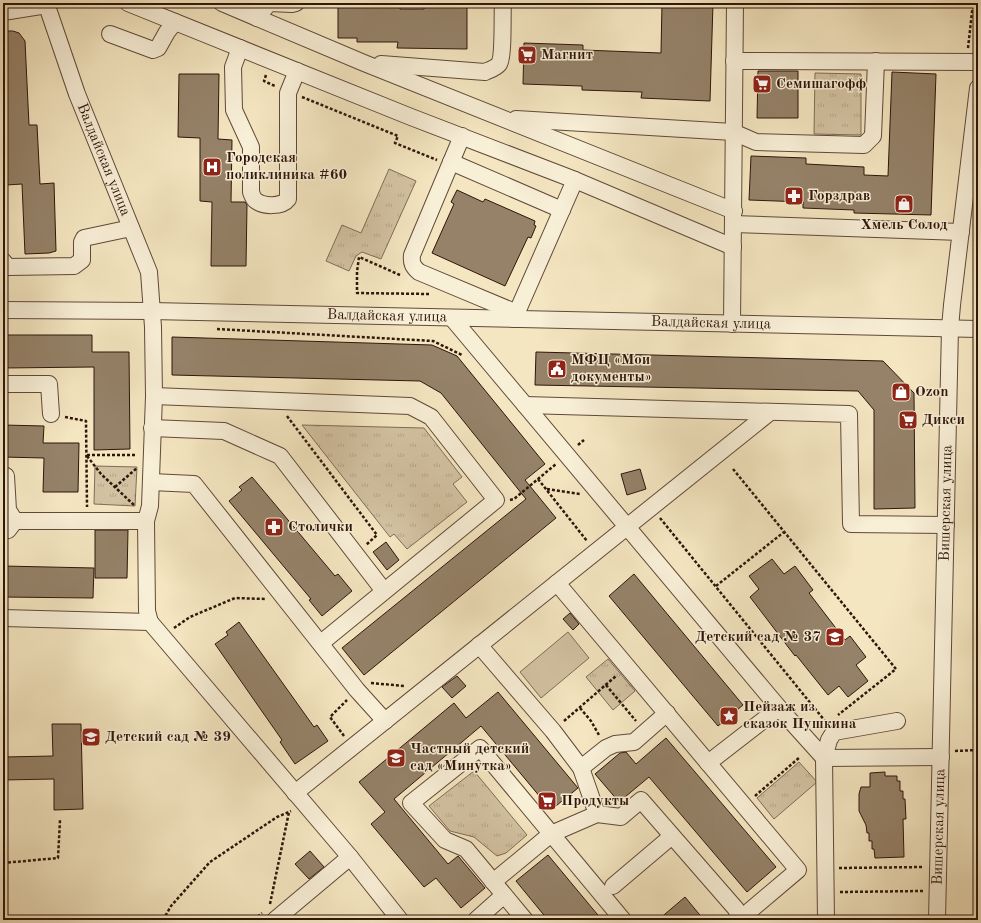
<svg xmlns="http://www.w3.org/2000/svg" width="981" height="923" viewBox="0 0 981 923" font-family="'Old Standard TT',serif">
  <defs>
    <pattern id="park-tufts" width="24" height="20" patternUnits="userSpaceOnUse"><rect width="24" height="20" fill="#d3c2a2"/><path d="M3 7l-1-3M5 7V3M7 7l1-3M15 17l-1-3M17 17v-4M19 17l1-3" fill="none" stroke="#b5a68a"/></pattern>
  </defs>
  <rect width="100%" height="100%" fill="#f4e6c1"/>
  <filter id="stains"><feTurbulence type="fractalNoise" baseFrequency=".005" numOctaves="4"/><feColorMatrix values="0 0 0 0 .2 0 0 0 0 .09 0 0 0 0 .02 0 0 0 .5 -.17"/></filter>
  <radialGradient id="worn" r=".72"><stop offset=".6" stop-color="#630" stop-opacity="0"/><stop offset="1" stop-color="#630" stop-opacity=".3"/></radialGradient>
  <!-- park -->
  <path fill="url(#park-tufts)" stroke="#816c56" d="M815,73L861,74V135L814,134Z
    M389,169L416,181L381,259L362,252L356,256L349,271L326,261L342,225L361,233Z
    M302,425L424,428L462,477L453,484L467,502L407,549L394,534L390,537Z
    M95,466L137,467L135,506L94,504Z
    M608,659L635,691L613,710L586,677Z
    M799,762L817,782L774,819L757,798Z
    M474,771L527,835L506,853L497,856L474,837L450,831L429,806Z"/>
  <!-- pitch -->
  <path fill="#d3c2a2" stroke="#816c56" d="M568,632L589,658L541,698L520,672Z"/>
  <!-- building -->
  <path fill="#958269" stroke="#2f150a" d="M338,3H400V9H424L425,3H467V49L397,48L398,42H357V38H338Z
    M662,3H713L710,101L641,98L642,92L582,90V86L523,84L524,43L583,45V50L661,53Z
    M3,31H13L19,33L25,41L29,125H37L40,184L54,183L56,251L49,253L25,254L22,184L6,185L3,125Z
    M758,71H798V118H757Z
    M892,72L936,74L931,215L854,213V210L803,208V202L749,200L751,156L806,158V164L864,167V175L888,176Z
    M179,74H219L218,139L232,140L231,202H245L247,205L246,266H211L212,202L200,201V138L178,137Z
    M457,190L483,202L485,199L535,221L534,225L536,226L531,238L528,237L505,286L432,253L454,204L451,202Z
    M3,335H92V352H129L130,449L94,450V367L3,368Z
    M172,337L432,345L457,356L545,464L525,480L556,518L364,675L342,648L526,499L441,393L420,381L172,375Z
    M536,352L883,361L914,393L915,508L874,509V410L858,391L535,385Z
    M3,425L44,426L43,443H79L78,492H43L44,458L3,457Z
    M640,469L646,489L627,495L621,474Z
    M252,477L335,576L338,574L352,591L322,616L309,600L311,599L229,501L242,490L239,487Z
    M95,530H128L127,578H95Z
    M386,542L399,560L387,570L373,552Z
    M772,559L784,574L795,566L813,590L809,593L845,640L850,636L866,657L856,665L868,681L848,697L839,686L828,695L796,655L795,656L750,597L759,589L749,576Z
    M3,566L94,568L93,598L3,597Z
    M634,574L743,705L718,726L609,596Z
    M570,613L579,624L573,630L563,619Z
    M239,622L314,727L317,725L328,741L295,764L280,742L282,740L215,644L228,635L226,632Z
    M457,676L466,686L452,698L442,687Z
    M498,692L578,788L551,810L481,726L394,799L448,864L458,856L485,888L461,908L436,878L424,887L371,824L385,812L359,782L454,703L466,718Z
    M52,724H81L83,809L54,810V779L3,780V757L53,756Z
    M666,738L776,867L747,892L649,777L619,802L595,774L620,753L626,752L636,764Z
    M885,772V776H897V781H900V791H903V799H905L906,819H903L904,857L875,858L874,849H872V841H869V833H867L866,825L859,811V794L861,787H870V773Z
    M310,851L324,867L309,879L295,864Z
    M548,855L602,920H548L516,881Z
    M685,897L704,920H658Z"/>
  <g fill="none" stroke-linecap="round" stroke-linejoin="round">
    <defs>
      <g id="minor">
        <path id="s1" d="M46,3L77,94L149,272L153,327L154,396L150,506L146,521L147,611L150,622L350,857L400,920"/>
        <path d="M128,3L411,117L575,180L733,247"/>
        <path d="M222,3L364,63L734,211"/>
        <path d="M3,12L47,5"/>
        <path d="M257,18L269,3L292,4L296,3"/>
        <path d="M110,34L153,50L158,48L167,32L175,22"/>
        <path d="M240,48L233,67L234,110L251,147V192C252,195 253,198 255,200C263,207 282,207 288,199V93L297,71"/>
        <path d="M734,61L978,62"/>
        <path d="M381,64L485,72C489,70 496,68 499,64C504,56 502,14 503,3"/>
        <path d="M516,119L733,132L756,142L864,145L873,136L876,61"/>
        <path d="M462,136L412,255C411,263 413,267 419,272L517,313"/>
        <path d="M451,162L562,210"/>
        <path d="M733,224L961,232"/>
        <path d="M3,261L8,267L74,266L82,260V242L84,238L131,228"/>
        <path id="s2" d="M3,310L151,311L978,329"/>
        <path d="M452,318L779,708L824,758L941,757"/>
        <path d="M514,319L575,180"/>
        <path d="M732,324L735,3"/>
        <path d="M3,384H49L51,414"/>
        <path d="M154,396L410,406L431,417L496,500L321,643"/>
        <path d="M525,405L849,414L851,524L946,525"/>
        <path d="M152,428L224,431L280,456L384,591"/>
        <path d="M3,476H6L8,510L15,521"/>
        <path d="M151,482L194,484L357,690L385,721"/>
        <path d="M3,530H8L15,521H146"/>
        <path d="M557,583L798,870L740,919"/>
        <path d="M3,618L150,622"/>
        <path d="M479,645L553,731L581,768L597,814"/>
        <path d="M708,763L779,708"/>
        <path d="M581,768L606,748L615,744L634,742L667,713"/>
        <path d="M295,793L769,413"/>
        <path d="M493,882L551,834L597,814L621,817L641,800L736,909L740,920"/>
        <path d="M613,886L672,836"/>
        <path d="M275,920L350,857"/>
        <path d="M476,920L504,895"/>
        <path d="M525,920L466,849L445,840L411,803L480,748L623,920"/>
        <path d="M826,920L824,758L829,740L834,732L897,721"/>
        <path id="s3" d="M937,920L950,328L952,305L978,88"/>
      </g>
    </defs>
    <!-- minor casing -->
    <use href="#minor" stroke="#604938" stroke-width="18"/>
    <!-- path -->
    <path stroke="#2f150a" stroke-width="2.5" stroke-dasharray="3 2" stroke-linecap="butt" d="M968,48L973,3
      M266,75L264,81L275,86
      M302,97L398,136L395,143L437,160
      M400,275L359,257L357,272V293L429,294
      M217,329L433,341L462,355
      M287,416L377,535L366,545
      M65,417L86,421L87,507
      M578,445L584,440
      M87,455H137
      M87,456L101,474L135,506
      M733,469L896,669L838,715
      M538,479L587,541
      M115,487L137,468
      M547,489L580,494
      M510,500L514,499L556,464
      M660,518L825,721
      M716,586L784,532
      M174,628L190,617L235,598L266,599
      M371,683L404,686
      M606,685L636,721
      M580,708L591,721L599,735
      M564,721L616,676
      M344,736L330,717L347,700
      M955,751L978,750
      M755,796L800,757
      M3,863L58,858L60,820
      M839,868L924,867
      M840,892L923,891
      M270,904L289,812
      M163,920L171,906L210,862L277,817L291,811
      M254,920L262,913"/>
    <!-- minor -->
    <use href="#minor" stroke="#f8efd7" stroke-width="16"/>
  </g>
  <!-- icons -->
  <defs>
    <symbol id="supermarket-square" viewBox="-11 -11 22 22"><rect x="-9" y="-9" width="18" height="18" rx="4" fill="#8f2418" stroke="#f8efd7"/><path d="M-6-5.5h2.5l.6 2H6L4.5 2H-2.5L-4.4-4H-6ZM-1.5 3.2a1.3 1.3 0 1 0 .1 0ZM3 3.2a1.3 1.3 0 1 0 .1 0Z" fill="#fff"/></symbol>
    <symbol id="hospital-square" viewBox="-11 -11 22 22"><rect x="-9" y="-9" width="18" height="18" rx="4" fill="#8f2418" stroke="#f8efd7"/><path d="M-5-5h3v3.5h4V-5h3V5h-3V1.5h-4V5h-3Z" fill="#fff"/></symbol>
    <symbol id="pharmacy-square" viewBox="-11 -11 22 22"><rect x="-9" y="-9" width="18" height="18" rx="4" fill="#8f2418" stroke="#f8efd7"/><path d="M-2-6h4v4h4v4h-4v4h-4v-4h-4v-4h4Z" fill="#fff"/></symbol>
    <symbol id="shop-square" viewBox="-11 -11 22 22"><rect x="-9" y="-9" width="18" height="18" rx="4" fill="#8f2418" stroke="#f8efd7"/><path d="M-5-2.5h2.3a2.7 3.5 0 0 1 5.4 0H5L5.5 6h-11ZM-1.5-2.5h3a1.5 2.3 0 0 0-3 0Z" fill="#fff"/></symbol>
    <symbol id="civic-square" viewBox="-11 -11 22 22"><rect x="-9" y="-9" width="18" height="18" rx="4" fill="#8f2418" stroke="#f8efd7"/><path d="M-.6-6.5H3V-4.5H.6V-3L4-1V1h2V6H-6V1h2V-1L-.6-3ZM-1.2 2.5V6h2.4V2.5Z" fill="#fff"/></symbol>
    <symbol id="school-square" viewBox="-11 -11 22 22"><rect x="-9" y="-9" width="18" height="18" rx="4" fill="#8f2418" stroke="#f8efd7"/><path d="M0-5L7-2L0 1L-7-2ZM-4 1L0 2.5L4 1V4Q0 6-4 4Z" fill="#fff"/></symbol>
    <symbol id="sight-square" viewBox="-11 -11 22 22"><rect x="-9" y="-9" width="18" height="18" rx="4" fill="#8f2418" stroke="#f8efd7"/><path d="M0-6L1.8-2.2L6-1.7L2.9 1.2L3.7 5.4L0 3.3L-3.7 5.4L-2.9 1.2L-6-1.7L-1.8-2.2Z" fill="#fff"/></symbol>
  </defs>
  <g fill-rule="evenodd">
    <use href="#supermarket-square" x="516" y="44" width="22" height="22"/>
    <use href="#supermarket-square" x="751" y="73" width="22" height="22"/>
    <use href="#hospital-square" x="201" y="156" width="22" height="22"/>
    <use href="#pharmacy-square" x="783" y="185" width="22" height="22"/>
    <use href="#shop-square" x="893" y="193" width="22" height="22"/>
    <use href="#civic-square" x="546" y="358" width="22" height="22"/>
    <use href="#shop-square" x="890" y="381" width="22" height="22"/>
    <use href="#supermarket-square" x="897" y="409" width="22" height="22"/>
    <use href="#pharmacy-square" x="263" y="516" width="22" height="22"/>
    <use href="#school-square" x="824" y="626" width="22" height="22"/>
    <use href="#sight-square" x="718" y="705" width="22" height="22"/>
    <use href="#school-square" x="80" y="726" width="22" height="22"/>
    <use href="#school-square" x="385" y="747" width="22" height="22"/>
    <use href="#supermarket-square" x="536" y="790" width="22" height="22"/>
  </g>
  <g text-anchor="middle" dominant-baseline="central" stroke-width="3" stroke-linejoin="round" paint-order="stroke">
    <!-- poi labels -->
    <g font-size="15" font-weight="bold" fill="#2f150a" stroke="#f8efd7" text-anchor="start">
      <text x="541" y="55">Магнит</text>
      <text x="776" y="84">Семишагофф</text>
      <text x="226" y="158">Городская<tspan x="226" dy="17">поликлиника #60</tspan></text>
      <text x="808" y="196">Горздрав</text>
      <text x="904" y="225" text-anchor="middle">Хмель Солод</text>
      <text x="571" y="360">МФЦ «Мои<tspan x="571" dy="17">документы»</tspan></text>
      <text x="915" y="392">Ozon</text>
      <text x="922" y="420">Дикси</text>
      <text x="288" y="527">Столички</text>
      <text x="821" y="637" text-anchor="end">Детский сад № 37</text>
      <text x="743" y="707">Пейзаж из<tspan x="743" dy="17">сказок Пушкина</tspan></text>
      <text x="105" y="737">Детский сад № 39</text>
      <text x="410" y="749">Частный детский<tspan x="410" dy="17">сад «Минутка»</tspan></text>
      <text x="561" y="801">Продукты</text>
    </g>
    <!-- street labels -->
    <g font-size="15" fill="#2f150a" stroke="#f8efd7">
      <text stroke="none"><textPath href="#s1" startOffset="167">Валдайская улица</textPath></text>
      <text stroke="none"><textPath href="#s2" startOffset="384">Валдайская улица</textPath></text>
      <text stroke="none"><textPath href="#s2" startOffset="708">Валдайская улица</textPath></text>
      <text stroke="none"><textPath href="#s3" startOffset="417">Вишерская улица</textPath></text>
      <text stroke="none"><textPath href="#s3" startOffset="93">Вишерская улица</textPath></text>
    </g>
  </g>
  <!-- margin -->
  <rect width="981" height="923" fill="none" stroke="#f4e6c1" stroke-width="16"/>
  <rect x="4" y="4" width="973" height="915" fill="none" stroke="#2f150a" stroke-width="2"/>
  <rect x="8" y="8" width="965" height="907" fill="none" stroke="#2f150a"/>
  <rect width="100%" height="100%" filter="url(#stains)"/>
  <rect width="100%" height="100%" fill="url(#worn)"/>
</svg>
